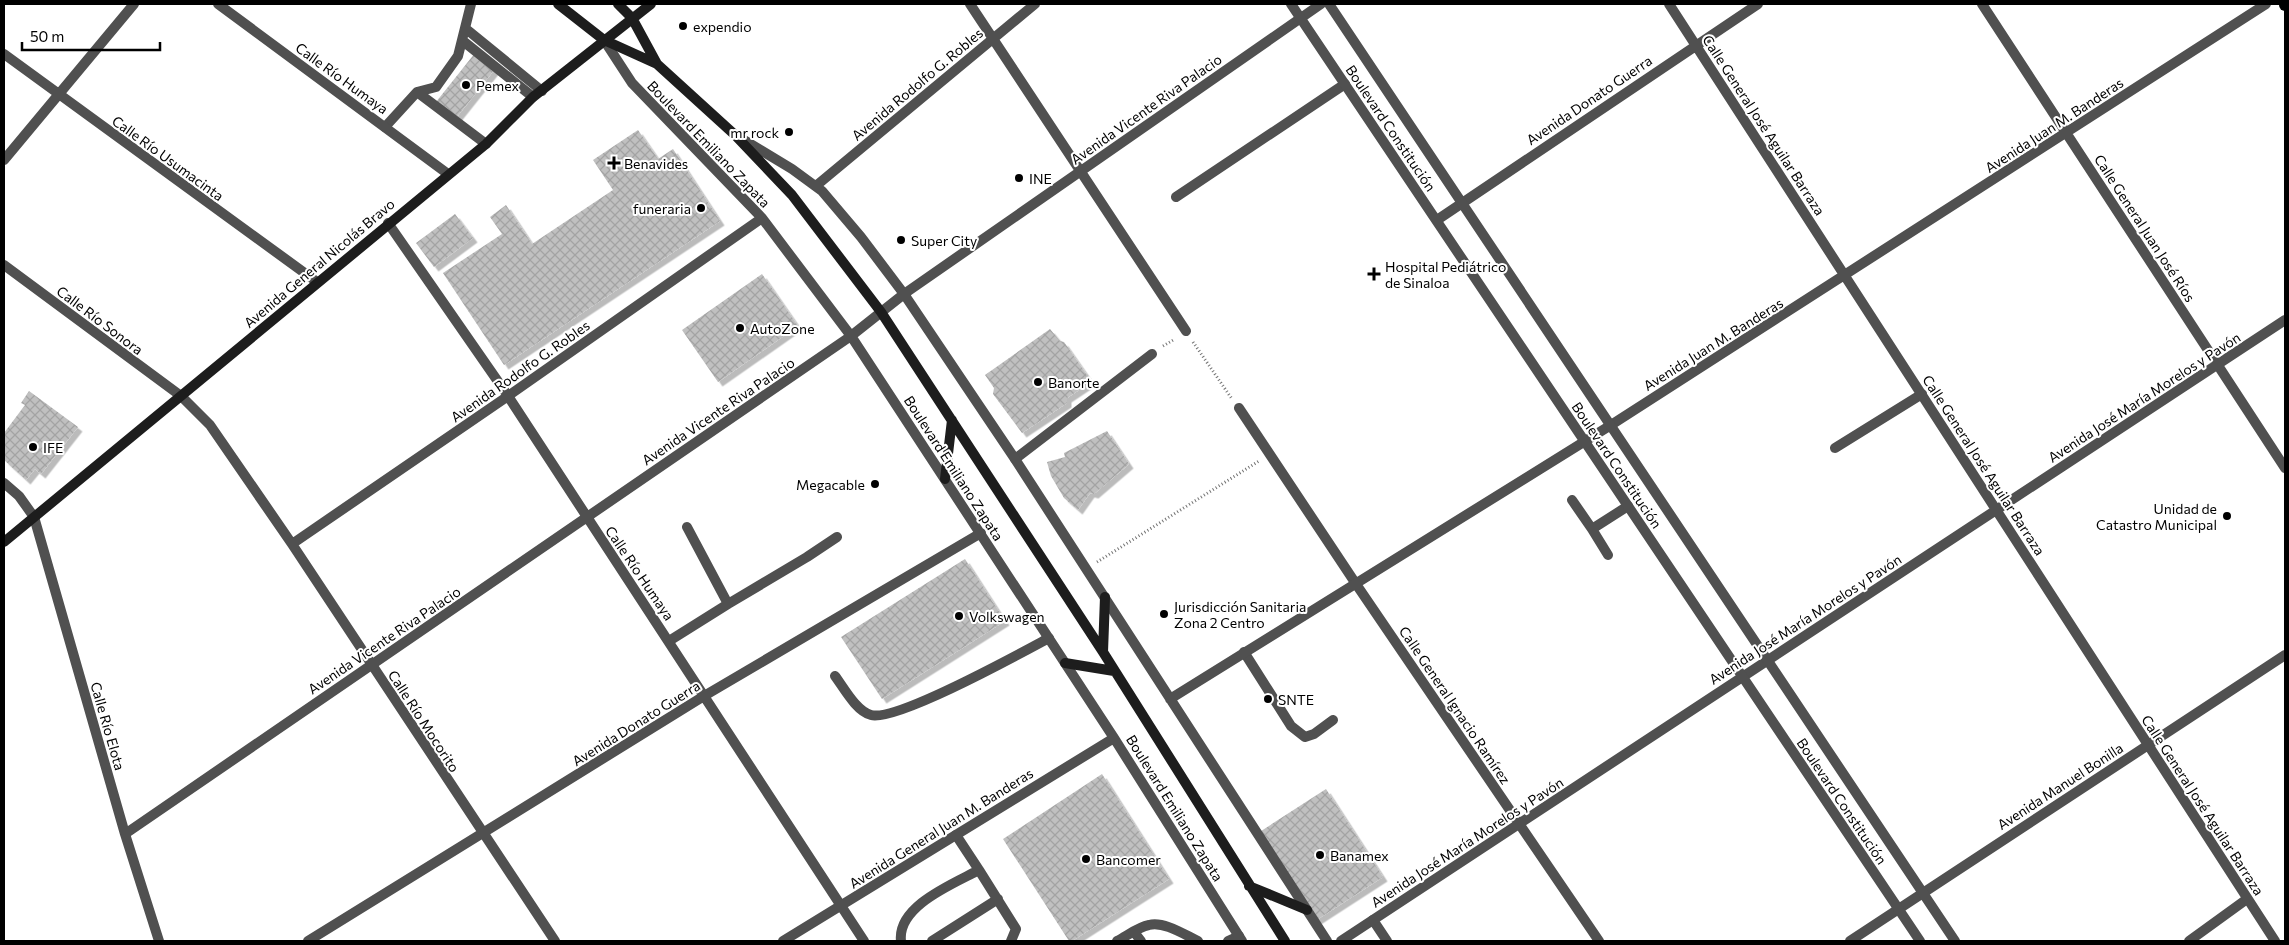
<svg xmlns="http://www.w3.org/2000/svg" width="2289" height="945" viewBox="0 0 2289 945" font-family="Commissioner,sans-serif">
  <defs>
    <pattern id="building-cross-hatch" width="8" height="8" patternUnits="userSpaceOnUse" patternTransform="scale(1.25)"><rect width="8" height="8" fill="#c0c0c0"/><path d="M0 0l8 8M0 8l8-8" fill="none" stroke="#a3a3a3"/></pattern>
    <filter id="shadow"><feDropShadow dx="4.5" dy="4.5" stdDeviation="0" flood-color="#0004"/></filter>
  </defs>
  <rect width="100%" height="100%" fill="#fff"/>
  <!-- building -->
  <path fill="url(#building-cross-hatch)" filter="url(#shadow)" d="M475,53L495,69L456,118L436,102Z
    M638,130L658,159L673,149L720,221L504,365L443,273L502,234L490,217L506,205L532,244L613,190L593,160Z
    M455,214L473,238L434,267L416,243Z
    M762,274L798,326L718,382L682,330Z
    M1050,329L1060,341L1064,342L1087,375L1085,380L1088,384L1067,398V403L1022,433L993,394L994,388L985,375Z
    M29,391L78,427L41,474L35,469L26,480L4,460V433L25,405L21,403Z
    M1107,431L1129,464L1094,494L1090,493L1078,510L1064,498L1051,476L1047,462L1065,457L1064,453Z
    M965,559L1005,621L882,699L841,637Z
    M1102,774L1169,879L1072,941H1069L1003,839Z
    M1326,789L1383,877L1315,921L1258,833Z"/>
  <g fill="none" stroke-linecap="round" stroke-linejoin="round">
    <!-- path -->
    <path stroke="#727272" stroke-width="3" stroke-dasharray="1 2.5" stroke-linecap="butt" d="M1193,342L1232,399
      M1163,346L1175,339
      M1097,562L1259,461"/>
    <!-- service -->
    <path stroke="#505050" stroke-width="10" d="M465,28L542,91
      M463,41L533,97
      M417,92L486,144
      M385,127L417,92L436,87L458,56L471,4
      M1176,197L1345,84
      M1239,408L1356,584
      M1835,448L1922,394
      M1015,459L1152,354
      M1572,500L1592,529
      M1608,555L1592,529L1628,506
      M728,604L807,557L837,537
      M669,641L728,604L687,527
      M1244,652L1291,726L1305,737L1314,734L1333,720
      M835,676C844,688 856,711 871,715C896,722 1021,653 1049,638
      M979,870L1016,929L1011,941
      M1373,920L1387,941
      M1134,932L1141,941
      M901,941C897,906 953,884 979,870L956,835
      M932,941L998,899
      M1117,941C1127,936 1138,927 1149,925C1164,921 1185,935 1198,941
      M1228,941L1239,936
      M2189,941L2247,899"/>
    <!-- minor -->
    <path stroke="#505050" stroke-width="10" d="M218,4L448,174
      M970,4L1186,331
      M1669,4L2275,941
      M1982,4L2285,468
      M604,40L632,83L762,218L851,336L1114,738L1242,941
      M4,54L317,282
      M739,137L792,169L822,191L861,237L904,294L1015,459L1327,941
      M4,160L134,4
      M817,185L1035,4
      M1437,220L1758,4
      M388,223L508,396L864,941
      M4,265L181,396L210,425L292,544L555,941
      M4,483L19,496L34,517L125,834L159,941
      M292,544L508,396L762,218
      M1356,584L1599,941
      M1170,699L1611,425L2266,4
      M125,834L851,336L904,294L1321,4
      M308,941L704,696L981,533
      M783,941L1114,738
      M1341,941L2285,320
      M1850,941L2285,655"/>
    <!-- tertiary -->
    <path stroke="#505050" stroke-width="10" d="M1291,4L1920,941
      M1329,4L1955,941"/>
    <!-- secondary -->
    <path stroke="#1d1d1d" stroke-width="10" d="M558,4L604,40L657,64
      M618,4L632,18L657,64L735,135L792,195L881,312L1103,652L1285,941
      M945,479L952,420
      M4,542L486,144L533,97L651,4
      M1103,652L1105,597
      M1065,663L1114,671
      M1249,886L1307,910"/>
    <!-- primary -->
    <path stroke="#000" stroke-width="12" d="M2285,4V5"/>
  </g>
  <!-- markers -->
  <g fill="#000" stroke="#fff" stroke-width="2">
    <circle cx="683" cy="26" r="5"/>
    <circle cx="466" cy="85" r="5"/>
    <circle cx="789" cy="132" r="5"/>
    <path d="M611.5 155.5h5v5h5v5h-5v5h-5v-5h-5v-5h5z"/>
    <circle cx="1019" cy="178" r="5"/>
    <circle cx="701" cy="208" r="5"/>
    <circle cx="901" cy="240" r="5"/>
    <path d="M1371.5 266.5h5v5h5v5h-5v5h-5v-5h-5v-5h5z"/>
    <circle cx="740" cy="328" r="5"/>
    <circle cx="1038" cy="382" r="5"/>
    <circle cx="33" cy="447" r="5"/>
    <circle cx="875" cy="484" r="5"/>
    <circle cx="2227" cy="516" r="5"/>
    <circle cx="1164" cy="614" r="5"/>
    <circle cx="959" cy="616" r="5"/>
    <circle cx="1268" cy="699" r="5"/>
    <circle cx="1320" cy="855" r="5"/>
    <circle cx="1086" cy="859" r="5"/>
  </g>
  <g text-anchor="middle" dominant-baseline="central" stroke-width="4" stroke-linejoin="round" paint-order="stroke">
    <!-- poi labels -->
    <g font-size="14" fill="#000" stroke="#fff" text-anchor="start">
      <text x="693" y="26">expendio</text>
      <text x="476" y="85">Pemex</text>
      <text x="779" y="132" text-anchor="end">mr rock</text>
      <text x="624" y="163">Benavides</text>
      <text x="1029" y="178">INE</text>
      <text x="691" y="208" text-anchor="end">funeraria</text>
      <text x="911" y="240">Super City</text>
      <text x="1385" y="266">Hospital Pediátrico<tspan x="1385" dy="16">de Sinaloa</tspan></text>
      <text x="750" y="328">AutoZone</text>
      <text x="1048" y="382">Banorte</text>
      <text x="43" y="447">IFE</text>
      <text x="865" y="484" text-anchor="end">Megacable</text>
      <text x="2217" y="508" text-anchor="end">Unidad de<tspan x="2217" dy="16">Catastro Municipal</tspan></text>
      <text x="1174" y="606">Jurisdicción Sanitaria<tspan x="1174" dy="16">Zona 2 Centro</tspan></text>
      <text x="969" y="616">Volkswagen</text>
      <text x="1278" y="699">SNTE</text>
      <text x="1330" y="855">Banamex</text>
      <text x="1096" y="859">Bancomer</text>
    </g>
    <!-- street labels -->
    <g font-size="14" fill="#000" stroke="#fff">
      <text transform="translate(342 78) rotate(36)">Calle Río Humaya</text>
      <text transform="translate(917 84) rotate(-40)">Avenida Rodolfo G. Robles</text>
      <text transform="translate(1589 100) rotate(-34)">Avenida Donato Guerra</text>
      <text transform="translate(1146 109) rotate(-35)">Avenida Vicente Riva Palacio</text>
      <text transform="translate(1764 125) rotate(57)">Calle General José Aguilar Barraza</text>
      <text transform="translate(2054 125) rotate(-33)">Avenida Juan M. Banderas</text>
      <text transform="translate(1391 128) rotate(56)">Boulevard Constitución</text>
      <text transform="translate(709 144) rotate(46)">Boulevard Emiliano Zapata</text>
      <text transform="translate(168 158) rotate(36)">Calle Río Usumacinta</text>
      <text transform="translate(2145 228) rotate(57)">Calle General Juan José Ríos</text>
      <text transform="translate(319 263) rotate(-40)">Avenida General Nicolás Bravo</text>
      <text transform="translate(100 320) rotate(37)">Calle Río Sonora</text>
      <text transform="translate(1713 344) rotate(-32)">Avenida Juan M. Banderas</text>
      <text transform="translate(520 371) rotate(-35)">Avenida Rodolfo G. Robles</text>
      <text transform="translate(2144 397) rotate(-33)">Avenida José María Morelos y Pavón</text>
      <text transform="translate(718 411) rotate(-34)">Avenida Vicente Riva Palacio</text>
      <text transform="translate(1617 465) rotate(56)">Boulevard Constitución</text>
      <text transform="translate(1984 465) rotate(57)">Calle General José Aguilar Barraza</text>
      <text transform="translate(954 468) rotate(57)">Boulevard Emiliano Zapata</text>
      <text transform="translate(640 573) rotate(56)">Calle Río Humaya</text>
      <text transform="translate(1805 619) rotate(-33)">Avenida José María Morelos y Pavón</text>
      <text transform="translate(384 640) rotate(-34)">Avenida Vicente Riva Palacio</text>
      <text transform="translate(1455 705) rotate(56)">Calle General Ignacio Ramírez</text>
      <text transform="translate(424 721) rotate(57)">Calle Río Mocorito</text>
      <text transform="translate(636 723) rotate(-32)">Avenida Donato Guerra</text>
      <text transform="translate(108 726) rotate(74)">Calle Río Elota</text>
      <text transform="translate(2060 786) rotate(-33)">Avenida Manuel Bonilla</text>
      <text transform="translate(1842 801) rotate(56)">Boulevard Constitución</text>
      <text transform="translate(2203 805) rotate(57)">Calle General José Aguilar Barraza</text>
      <text transform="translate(1175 808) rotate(58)">Boulevard Emiliano Zapata</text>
      <text transform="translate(941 828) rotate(-32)">Avenida General Juan M. Banderas</text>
      <text transform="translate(1467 842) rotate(-33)">Avenida José María Morelos y Pavón</text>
    </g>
  </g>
  <!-- border -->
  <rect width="2289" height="945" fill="none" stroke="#000000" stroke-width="10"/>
  <!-- scale -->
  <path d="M22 42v8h138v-8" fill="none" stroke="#000000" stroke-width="2.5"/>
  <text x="30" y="42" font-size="15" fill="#000000" stroke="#ffffff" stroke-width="4" paint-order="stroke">50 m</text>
</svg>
